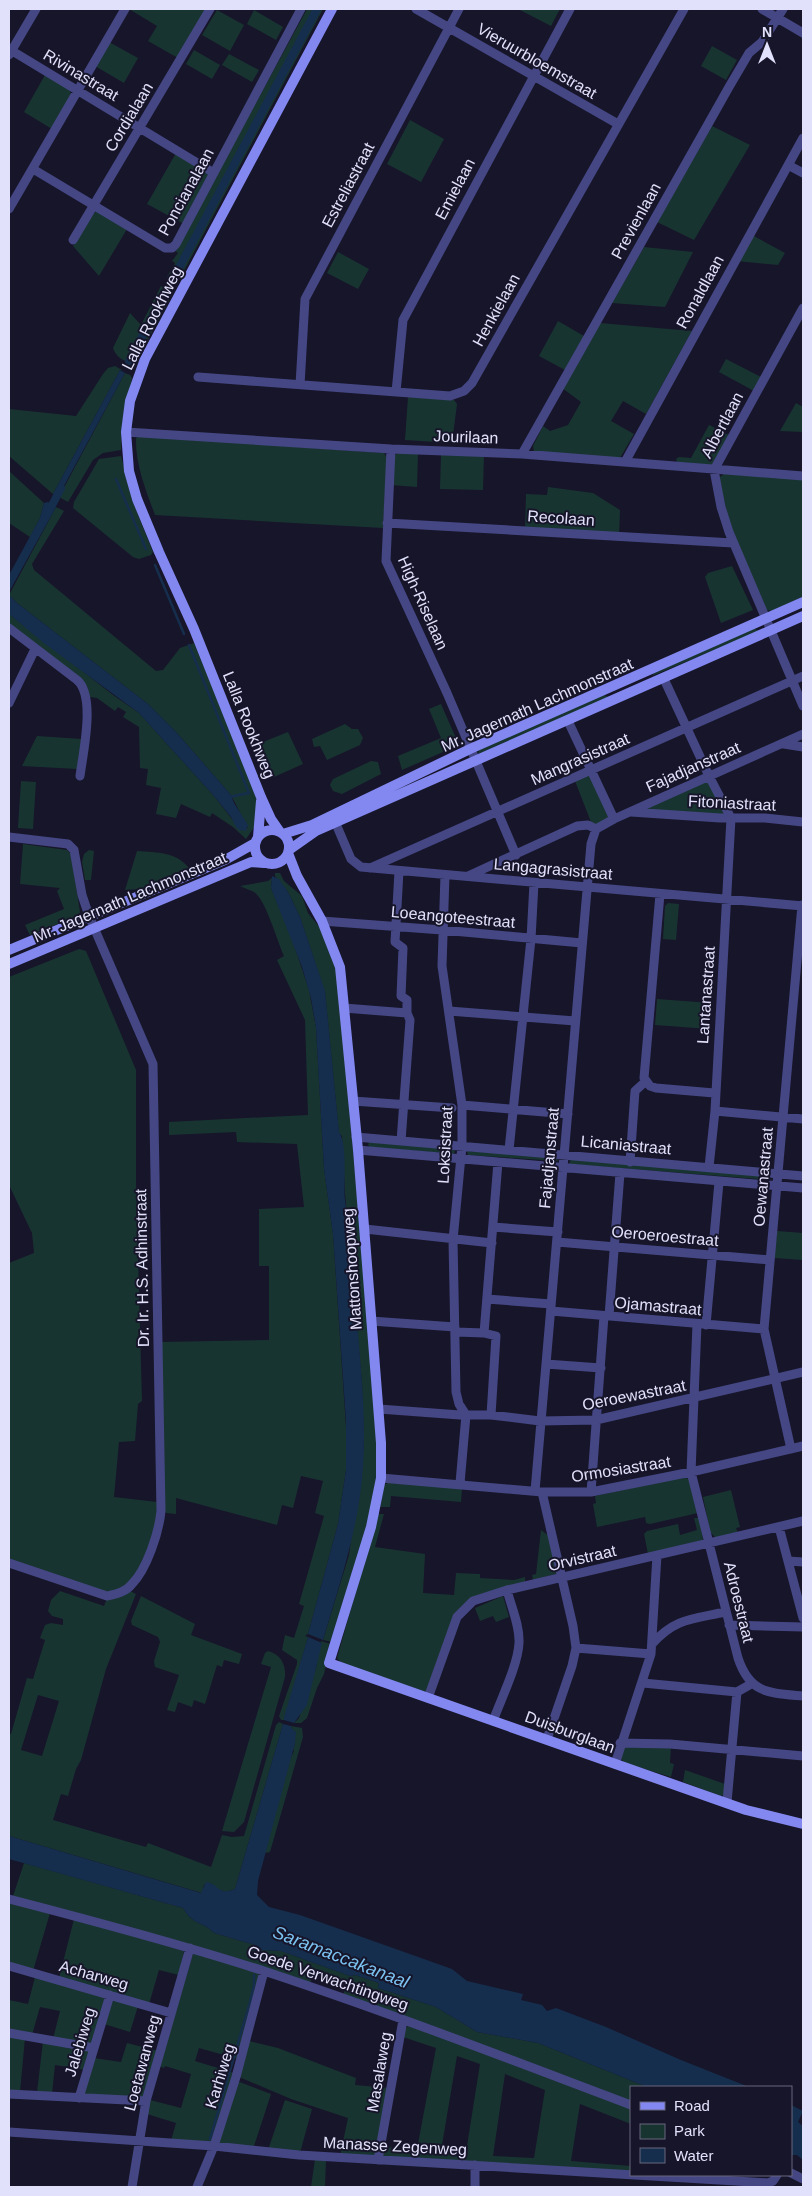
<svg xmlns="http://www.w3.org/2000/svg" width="812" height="2196" viewBox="0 0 812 2196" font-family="Arial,sans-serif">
  <rect width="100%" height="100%" fill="#17152a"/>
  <!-- green -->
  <path fill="#183431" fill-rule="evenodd" d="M129,9H207L178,58L148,41L157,26Z
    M307,9H323L178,282L172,283L167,277L175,263L172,261L178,253L174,250L177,248Z
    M518,9H560L551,26Z
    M217,10L244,25L230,51L202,35Z
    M254,10L283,27L276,40L247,24Z
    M109,42L138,58L124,83L95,66Z
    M712,46L737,60L726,80L701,66Z
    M194,50L220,65L212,79L186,64Z
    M229,54L259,70L252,82L222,65Z
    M45,75L69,89L71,94L52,129L24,112Z
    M410,120L444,139L421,182L387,164Z
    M712,126L750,145L694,240L657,222Z
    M176,153L206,170L209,176L184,224L147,204Z
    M97,211L127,229L99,276L73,246L93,214Z
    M752,235L785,253L778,265L737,261Z
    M644,247L693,252L665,307L612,303Z
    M338,252L369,269L358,289L327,273Z
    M161,286L173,291L172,295L137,360L132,363C123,361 116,357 113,348L130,313L141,325Z
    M558,321L584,336L565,370L539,356Z
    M600,323L692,331L646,414L623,401L611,421L634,434L620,458L534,452L533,446L543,426L550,431L568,425L581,402L562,388Z
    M726,359L761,377L754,391L719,372Z
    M115,366L122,370H120L53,494L9,456V409L76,416L103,374L108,368Z
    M125,373L130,375L132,378L122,426L121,450L103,453L93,460L68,502L59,497Z
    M408,397L454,400L457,404L452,443L405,440Z
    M796,403L803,407V432L780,431Z
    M709,425L729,435L713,465L677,462L676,459L679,457L691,458Z
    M140,436L384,453L387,458L383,528L155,515C146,491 135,463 136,438Z
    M398,453H418L417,487L391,485L394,456Z
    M441,454L484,455L483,490L440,489Z
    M121,456L138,515L153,552L151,555L139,559L133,557L73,508L74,502L99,459Z
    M9,471L44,503L40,518L30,537L9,523Z
    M725,473L803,478V597L772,611L766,610L729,523L720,481V477Z
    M548,487L593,493L620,510L619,536L525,530L526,494L547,495Z
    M56,507L64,511L32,564L34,570L156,671L163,670L180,648L194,643L259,800L257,823L246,839L233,827L212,813L210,817L181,804L176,818L156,814L161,788L146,785L148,769L140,768L139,727L123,717L126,712L118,707L115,711L97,698L90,697L87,687L9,624V614L113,695L139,713L214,796L235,823L248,828L231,795L177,733L148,704L17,603L9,595Z
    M732,566L753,610L721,623L705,577L708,573Z
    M754,628L759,631L652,676L654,673Z
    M604,695L609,697L478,754L479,750Z
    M441,704L459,745L402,770L398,756L441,738L429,709Z
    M345,724L352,729H358L363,738L360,745L327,760L320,746L314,747L312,739Z
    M288,732L303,764L274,777L258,744Z
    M37,736L82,739L77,769L22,766Z
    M371,761L378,762L381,774L342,794L333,791L330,785L333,779Z
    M589,774L609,818L596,826L591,822L575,781Z
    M21,781L36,782L33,829L18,828Z
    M705,782H708L724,813L721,816L643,809Z
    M23,844L67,850L71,854L80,912V915L30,935L25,925L64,909L57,891L60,888L20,884Z
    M89,850L94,851L91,880H85L82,862L84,854Z
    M137,851C158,853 175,851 189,868L140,889L125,890Z
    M275,873H280L284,881L302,896L308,913L321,929L338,973L377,1434V1474L369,1519L332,1642L323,1640L349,1555L364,1446L362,1383L345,1193L343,1152L342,1136L339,1133L325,992L300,917L288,892L275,876Z
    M272,878L271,888L291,936L309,990L316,1028L324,1169L333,1234L347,1442L346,1470L338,1524L308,1634L305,1636L308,1637L284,1720H281L279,1716L297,1664V1660L282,1650L285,1635L294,1638L304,1606L299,1604L324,1516L315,1513L323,1481L301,1476L293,1508L282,1505L277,1525L176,1498V1514L166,1513L164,1510L161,1342L269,1340V1266H259V1209L304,1207L297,1144L237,1142L236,1132L169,1135V1122L308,1115L305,1020L277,960L284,956C277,941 266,900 254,892C250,890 244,888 240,886L268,881Z
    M668,903L679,904L676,940L663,939L665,906Z
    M79,949L86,951L136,1070V1182L142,1401L138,1404L135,1441L119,1442L114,1497L157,1502C159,1524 144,1574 124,1587C118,1591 108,1592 101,1592L9,1560V1263L34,1253L32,1233L9,1185V977Z
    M657,999L711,1003L709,1029L655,1025Z
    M369,1142L452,1149L455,1151L454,1154L370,1147L368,1145Z
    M467,1151L557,1158L558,1161L468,1155Z
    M571,1159L769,1177L771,1180L569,1164Z
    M777,1231L803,1233V1260L774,1258Z
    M681,1477L689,1479L698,1513L650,1524L646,1523L645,1517L597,1527L593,1504L596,1503L595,1496Z
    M389,1482L462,1489L461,1502L391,1496L390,1507H380L384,1485Z
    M731,1490L740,1527L736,1528L738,1533L716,1538L710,1532L703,1497Z
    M378,1514H384L375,1547L425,1554L423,1593L454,1595L456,1573L480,1574V1578L514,1580L525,1577V1583C501,1590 471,1593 456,1614L426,1692L342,1664L337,1658Z
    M694,1518H700L703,1540L648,1554L644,1534L647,1531L678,1524L680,1535L697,1530Z
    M541,1530L549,1536L557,1572L556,1574L533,1580L532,1575L536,1574Z
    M60,1591L104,1606L107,1598L130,1591L136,1594L106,1669L81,1760L76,1769L68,1796L61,1794L53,1820L146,1847L148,1843L211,1867L222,1835L232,1837L244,1836L276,1725L279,1722L283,1724L235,1889C224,1894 218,1890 210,1883L204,1885L202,1893L9,1836V1734H11L27,1678L33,1679L45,1640L40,1638L45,1625L51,1623L63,1625V1619L52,1616L48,1611L51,1600ZM38,1695L59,1701L42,1756L21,1750Z
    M141,1596L195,1624L191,1635L242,1654L239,1664L224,1660L222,1667L217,1665L205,1704L194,1700L192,1707L178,1702L175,1712L167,1710L179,1675L155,1667L154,1661L160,1642L158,1637L132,1625L131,1621Z
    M503,1596L509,1617L496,1622L493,1616L480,1621L475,1608Z
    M321,1641L331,1644L324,1674L317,1688L307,1718L301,1723H294L299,1718L316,1668Z
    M268,1651C281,1655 286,1664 285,1677L244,1822L234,1832L222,1831L271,1667L261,1664L265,1653Z
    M291,1726L302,1728L303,1737L270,1852L265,1853L289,1761L294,1751L293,1749L295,1743Z
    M671,1746L670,1763L674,1764L671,1777L625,1763L621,1759L623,1747Z
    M685,1770L725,1784L724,1795L721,1796L683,1782Z
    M24,1863L183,1908C193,1926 203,1921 214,1933L255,1945L262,1950L281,1951L350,1976L355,1975L379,1983L378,1988L436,2007L477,2032L538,2043L647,2087H631V2103L343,1995L347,1983L315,1971L310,1983L278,1971L275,1972L13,1896Z
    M9,1902L50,1913L33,1971L9,1964Z
    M74,1919L184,1951L179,1975L159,1970L149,2004L59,1978Z
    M197,1953L257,1972L259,1975L238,2059L199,2048L195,2061L234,2073L213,2142L171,2141L176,2123L147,2114L150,2100L181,2108L191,2074L165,2066L164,2068L159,2066L193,1954Z
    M35,1977L105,1997L93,2044L53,2039L60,2011L40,2007L32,2035L9,2031V2000L28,2004Z
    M116,2000L138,2006L130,2032L104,2024L110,2003Z
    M409,2025L631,2109V2124L580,2104L571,2161L631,2166V2173L385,2158L382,2155V2147L417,2149L436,2048L403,2037L405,2029ZM457,2056L480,2064L466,2152L441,2151ZM505,2074L545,2090L534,2158L493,2156Z
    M9,2035L25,2038L20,2092L9,2091Z
    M43,2041L90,2050L86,2070L55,2065L52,2094L37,2092Z
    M249,2041L278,2048L356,2078L355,2085L389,2088L376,2155L340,2156L348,2118L291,2099L239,2077Z
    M127,2043L158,2051L144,2096L141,2098L85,2094L83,2091L94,2058L121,2062Z
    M237,2081L271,2094L253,2149L219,2144Z
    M285,2100L312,2109L300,2153L268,2150Z
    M315,2159L326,2160L325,2187H311Z"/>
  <!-- water -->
  <path fill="#162e4d" d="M120,370L125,373L58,497L53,494Z
    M48,502L56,507L9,592V575L40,518L44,503Z
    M9,595L17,603L148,704L177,733L231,795L234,803L248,825L246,831L239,830L236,827L231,817L214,796L139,713L45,644L9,614Z
    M272,876L279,879L288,892L300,917L325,991L339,1132C348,1145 343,1183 345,1200C351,1245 354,1290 358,1335C362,1379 366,1423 363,1467C359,1527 340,1583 323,1640L308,1634L338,1524L346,1470V1421L333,1234L324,1169L316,1028L311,998L302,967L271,888Z
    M308,1637L322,1643L307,1705L294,1723L284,1720V1717Z
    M283,1724L291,1726V1728L296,1732L295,1743L258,1881L257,1895L269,1907L300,1915L452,1969L467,1981L523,1994L521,2000L542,2005L547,2011L556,2008L606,2027L681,2060L749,2087H647L538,2043L477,2032L436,2007L378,1988L379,1983L355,1975L350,1976L281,1951L262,1950L255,1945L214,1933C203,1921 193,1926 183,1908L9,1859V1836L201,1893L206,1882C219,1884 218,1896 235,1889Z
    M791,2105L803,2111L798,2122L803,2126V2160L797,2155H791Z"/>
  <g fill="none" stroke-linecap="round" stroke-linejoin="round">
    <!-- stream -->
    <path stroke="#162e4d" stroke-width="2.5" d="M116,479L146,549
      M155,565L184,634
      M189,645L249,793L229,797
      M210,2139L250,2002L254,1985V1975"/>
    <!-- canal -->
    <path stroke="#162e4d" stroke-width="8" d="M173,279L317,9
      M129,361L166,291
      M48,513L61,488"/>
    <!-- street -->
    <path stroke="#454784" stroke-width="9" d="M416,9L618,124
      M762,9L803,33
      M9,49L214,173
      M9,55L36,9
      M788,165L803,173
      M33,169L165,248H172L176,244L301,9
      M9,209L125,9
      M73,240L210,9
      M803,308L714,470L721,507L729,532L803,706
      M198,377L450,396L464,391L472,383L684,9
      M300,385L305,299L459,9
      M396,392L403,320L570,9
      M126,432L391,449L522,454L803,476
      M391,449L386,561L447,693L516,855
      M522,454L729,87L749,53L762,42L783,9
      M625,462L803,138
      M387,523L733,543
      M9,628L77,680C96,696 83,753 80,776
      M664,679L709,776L731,818L715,1111L709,1167
      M9,703L35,649
      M568,721L614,819
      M784,744L803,747
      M631,812L720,818H765L803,822
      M333,817L351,859L361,867L803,906
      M9,837L68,844L74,850L82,895L89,916L153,1064L161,1511C159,1532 147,1569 132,1584C126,1592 116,1594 107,1596L9,1563
      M370,868L803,676
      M399,871L395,942L403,948L401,996L407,1000V1013
      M445,875L442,966L462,1105V1146L453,1240L456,1392L459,1404L466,1415L460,1483
      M468,876L577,826L588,825L596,829
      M660,894L644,1078L650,1086L656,1088L714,1093
      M322,921L442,930L582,943
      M344,1008L407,1013L410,1020L401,1141
      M449,1011L575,1021
      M353,1101L452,1108
      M462,1105L568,1114
      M715,1111L803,1119
      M356,1137L803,1176
      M358,1150L803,1188
      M509,1150L531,939L534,883
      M630,1162L635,1091L646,1081
      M493,1227L558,1232
      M365,1229L492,1243
      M557,1242L770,1260
      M487,1299L551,1304
      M551,1311L764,1329
      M609,1316L620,1173
      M371,1321L455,1327
      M697,1324L691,1472L738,1658C750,1694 769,1693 803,1696
      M706,1325L719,1182
      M456,1332L484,1333L496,1336L491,1415
      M484,1333L498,1162
      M546,1364L601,1368
      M379,1409L460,1415H491L540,1421L596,1420L803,1372
      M791,1449L764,1329L802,905
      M381,1478L542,1492H591L691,1472L803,1446
      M535,1491L591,844L596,829L614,819L803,734
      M542,1492L573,1626L576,1648L572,1666L547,1739
      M591,1492L604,1316
      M779,1527L803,1618
      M788,1561L803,1562
      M729,1625L803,1627
      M652,1644C675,1618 693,1619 725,1612
      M576,1648L651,1654
      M643,1683L737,1692L751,1684
      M428,1698L457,1617L473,1601L507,1590L803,1521
      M493,1721C501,1699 518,1665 519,1643C520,1626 511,1606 507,1590
      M620,1743L670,1744L803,1756
      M615,1764L651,1654L657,1555
      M727,1802L737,1692
      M9,1899C94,1921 180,1944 264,1971C388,2012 509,2059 631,2105
      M9,1966L171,2013
      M9,2033L94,2048
      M9,2094L146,2101
      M79,2098L110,1995
      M9,2132L214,2146L299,2155L736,2181L768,2183L773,2181L777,2175
      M378,2160L403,2020
      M791,2173L803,2179
      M132,2187L146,2101L190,1948
      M197,2187L214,2146L236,2077L264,1971
      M475,2187V2165"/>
    <!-- secondary -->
    <path stroke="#8388f1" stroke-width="10" d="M255 847a17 17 0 1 1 34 0a17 17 0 1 1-34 0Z
      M280,832L271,819L261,797L194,629L159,552L137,499L129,471L126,432L130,401L145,359L332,9
      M283,834L312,825L470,749L803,602
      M258,837L261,801
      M289,850L316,831L803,616
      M288,853L297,876L322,921L340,967L358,1150L381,1443V1478L371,1527L329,1663L746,1810L803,1824
      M9,950L225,860L255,843
      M9,964L251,862L264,863"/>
  </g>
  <g text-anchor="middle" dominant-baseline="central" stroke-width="4" stroke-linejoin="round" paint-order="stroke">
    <!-- street labels -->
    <g font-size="16" fill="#e2e1fc" stroke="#17152a">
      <text transform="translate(537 61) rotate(30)">Vieruurbloemstraat</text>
      <text transform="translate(81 75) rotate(31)">Rivinastraat</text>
      <text transform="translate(129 117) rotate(-59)">Cordialaan</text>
      <text transform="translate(348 185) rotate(-62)">Estreliastraat</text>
      <text transform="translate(455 189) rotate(-62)">Emielaan</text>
      <text transform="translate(186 192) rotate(-61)">Poncianalaan</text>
      <text transform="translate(636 221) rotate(-61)">Previenlaan</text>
      <text transform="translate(700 292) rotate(-61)">Ronaldlaan</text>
      <text transform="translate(496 310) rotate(-61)">Henkielaan</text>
      <text transform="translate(152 318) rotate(-63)">Lalla Rookhweg</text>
      <text transform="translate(722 425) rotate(-62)">Albertlaan</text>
      <text transform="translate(466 437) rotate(2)">Jourilaan</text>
      <text transform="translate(561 518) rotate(4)">Recolaan</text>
      <text transform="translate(423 603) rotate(66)">High-Riselaan</text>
      <text transform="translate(537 705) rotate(-24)">Mr. Jagernath Lachmonstraat</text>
      <text transform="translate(249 725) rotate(68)">Lalla Rookhweg</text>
      <text transform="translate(580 759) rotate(-24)">Mangrasistraat</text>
      <text transform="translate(693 767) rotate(-24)">Fajadjanstraat</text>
      <text transform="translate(732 803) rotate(3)">Fitoniastraat</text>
      <text transform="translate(553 869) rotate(5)">Langagrasistraat</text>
      <text transform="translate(130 897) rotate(-23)">Mr. Jagernath Lachmonstraat</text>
      <text transform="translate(453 917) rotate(5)">Loeangoteestraat</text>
      <text transform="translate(706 995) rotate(-86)">Lantanastraat</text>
      <text transform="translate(445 1145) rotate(-87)">Loksistraat</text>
      <text transform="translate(626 1145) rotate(5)">Licaniastraat</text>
      <text transform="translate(549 1158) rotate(-85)">Fajadjanstraat</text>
      <text transform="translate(763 1177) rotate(-85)">Oewanastraat</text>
      <text transform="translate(665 1236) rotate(5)">Oeroeroestraat</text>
      <text transform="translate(142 1268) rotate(-91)">Dr. Ir. H.S. Adhinstraat</text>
      <text transform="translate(352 1269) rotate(-94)">Mattonshoopweg</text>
      <text transform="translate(658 1306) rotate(5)">Ojamastraat</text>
      <text transform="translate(634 1395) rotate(-11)">Oeroewastraat</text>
      <text transform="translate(621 1469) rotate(-9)">Ormosiastraat</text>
      <text transform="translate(582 1558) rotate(-13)">Orvistraat</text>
      <text transform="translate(739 1602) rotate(76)">Adroestraat</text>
      <text transform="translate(570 1732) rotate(20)">Duisburglaan</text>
      <text transform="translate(94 1975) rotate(16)">Acharweg</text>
      <text transform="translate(328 1978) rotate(19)">Goede Verwachtingweg</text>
      <text transform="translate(80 2042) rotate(-73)">Jalebiweg</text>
      <text transform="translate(142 2063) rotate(-75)">Loetawanweg</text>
      <text transform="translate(379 2072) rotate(-80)">Masalaweg</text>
      <text transform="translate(220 2076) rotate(-73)">Karhiweg</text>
      <text transform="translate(395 2146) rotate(3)">Manasse Zegenweg</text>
    </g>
    <!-- water labels -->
    <g font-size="18" font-style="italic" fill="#7bc2f0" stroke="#17152a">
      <text transform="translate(341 1957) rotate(21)">Saramaccakanaal</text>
    </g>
  </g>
  <!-- border -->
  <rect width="812" height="2196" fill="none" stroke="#e2e1fc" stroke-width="20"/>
  <!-- legend -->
  <rect x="630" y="2086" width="162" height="90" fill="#17152a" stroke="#68677e"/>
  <rect x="640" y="2102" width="25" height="8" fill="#8388f1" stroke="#68677e"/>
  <text x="674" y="2111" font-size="15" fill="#e2e1fc">Road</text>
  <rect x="640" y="2124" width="25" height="15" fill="#183431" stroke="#68677e"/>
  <text x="674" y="2136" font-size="15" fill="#e2e1fc">Park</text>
  <rect x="640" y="2148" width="25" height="15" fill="#162e4d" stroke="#68677e"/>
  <text x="674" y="2161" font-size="15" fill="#e2e1fc">Water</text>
  <!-- north arrow -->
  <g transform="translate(767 45)" stroke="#17152a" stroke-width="4" paint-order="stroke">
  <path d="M0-4L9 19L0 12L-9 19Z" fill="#e2e1fc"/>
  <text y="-8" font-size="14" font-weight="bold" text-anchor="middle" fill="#e2e1fc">N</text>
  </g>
</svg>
